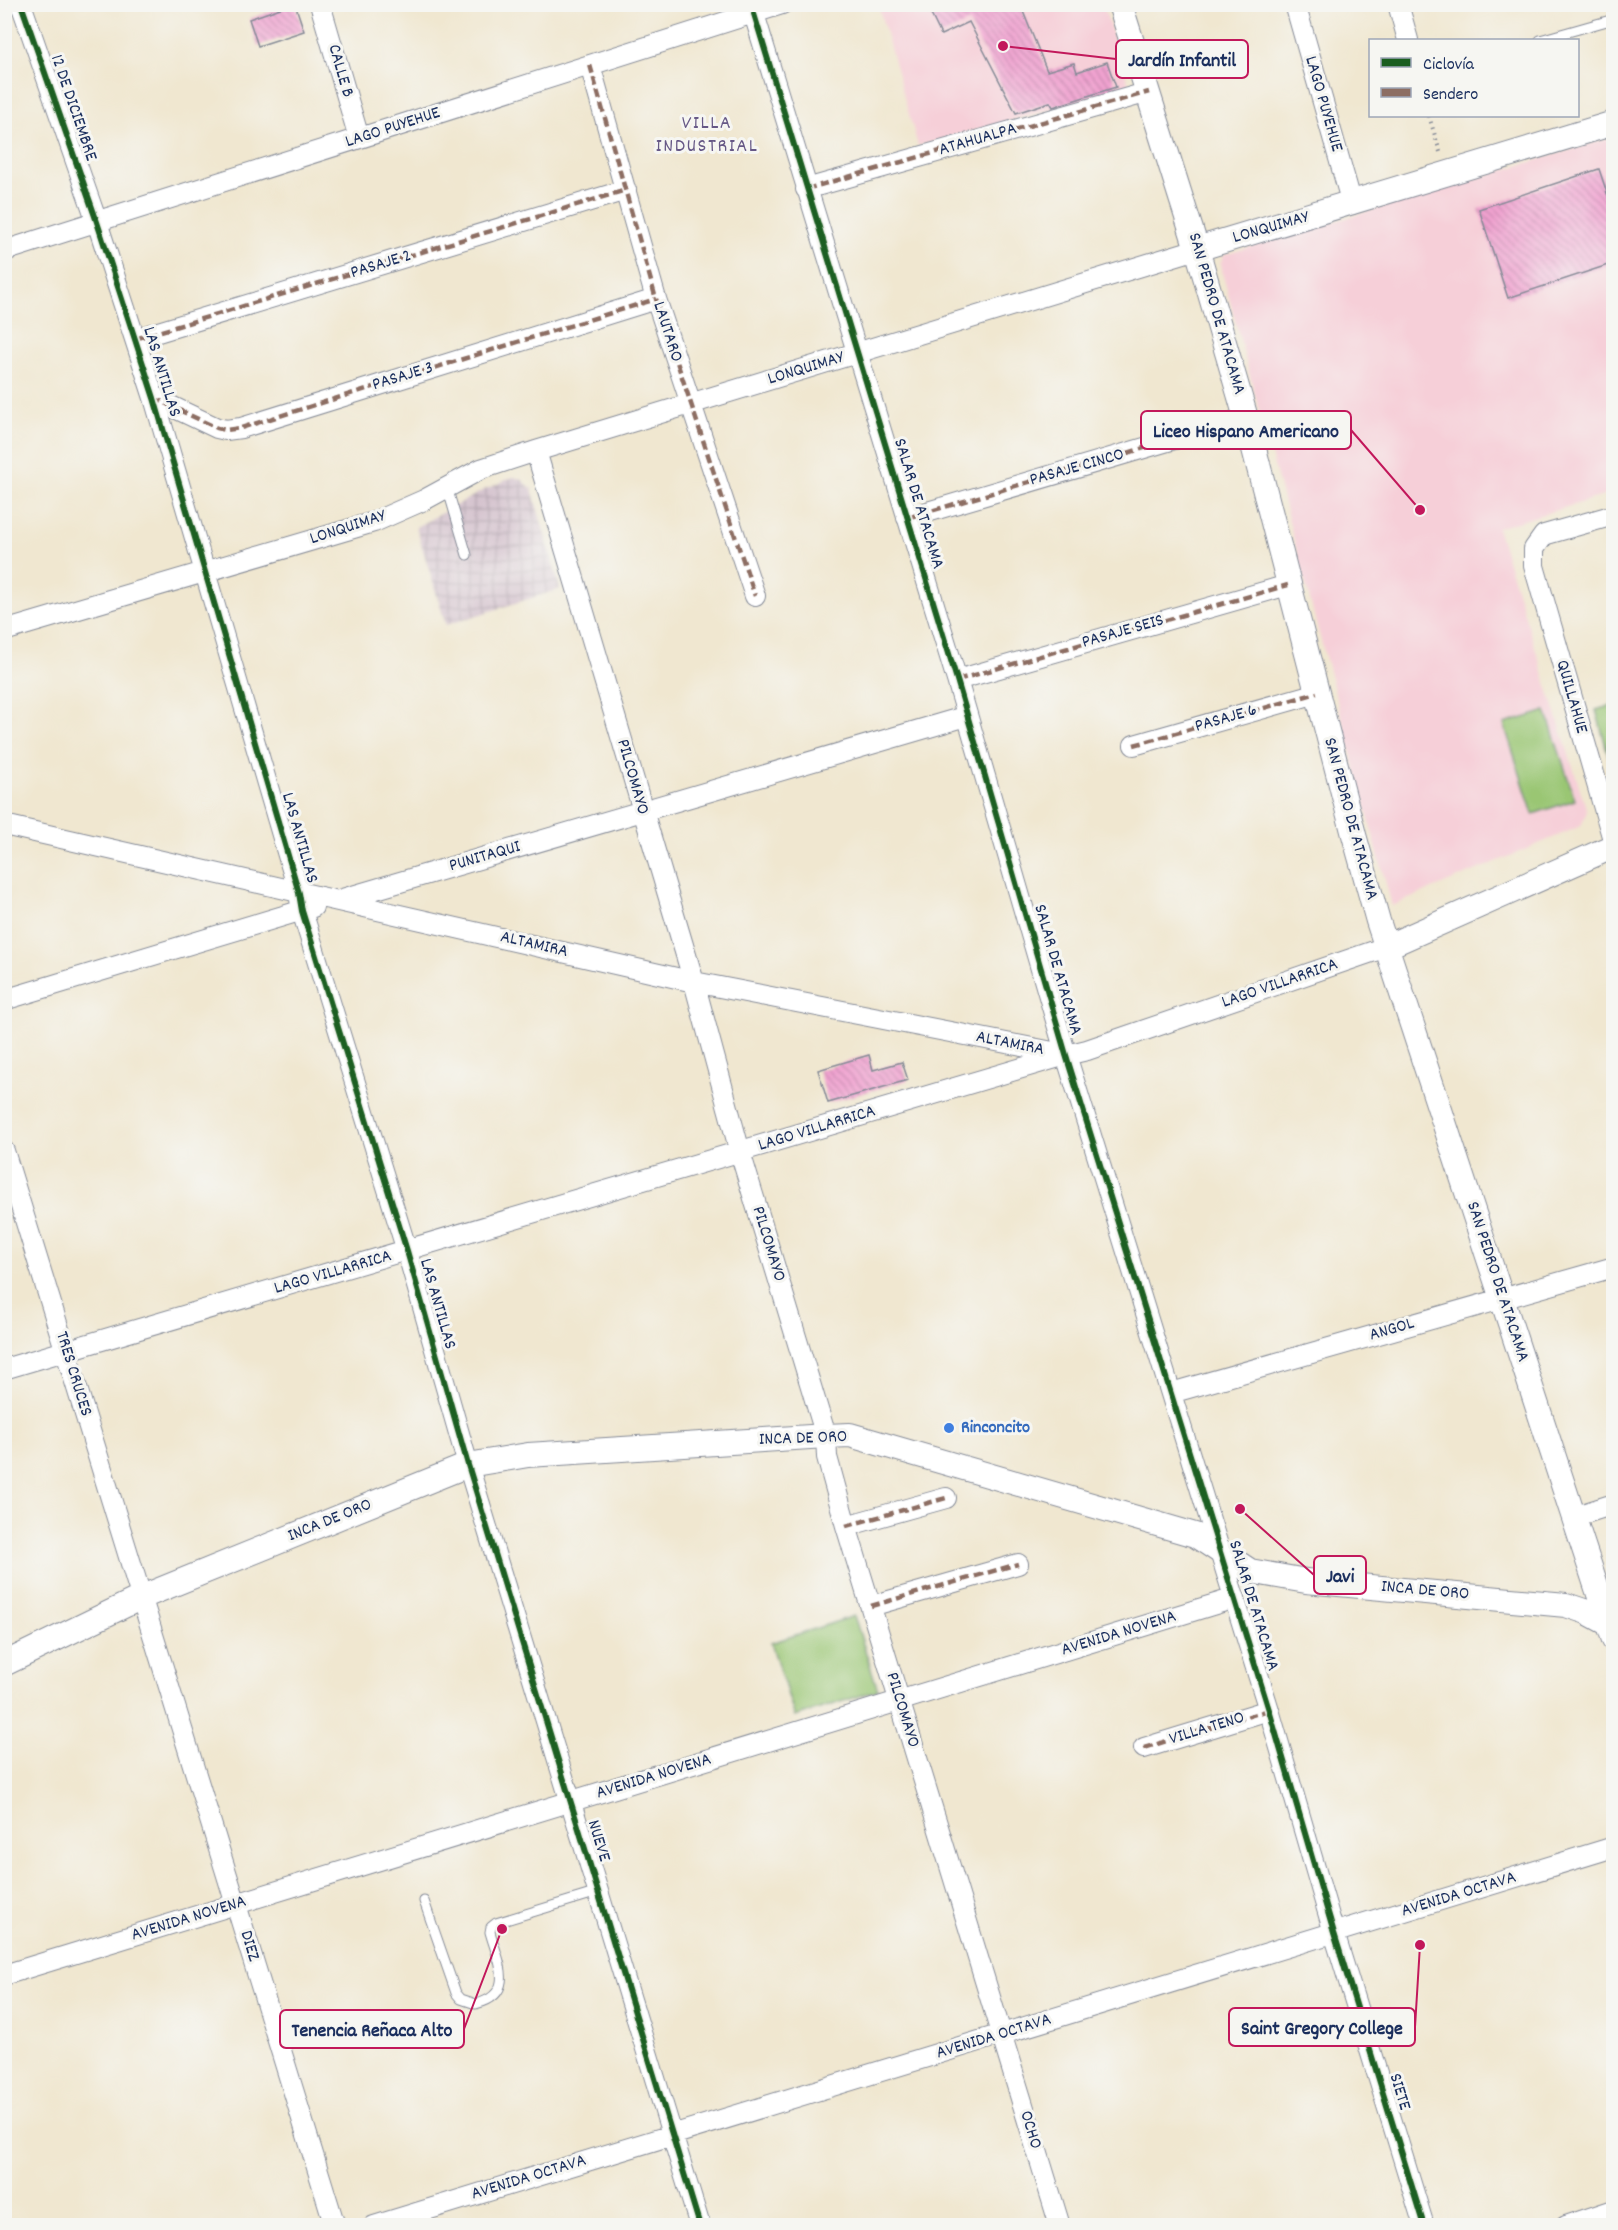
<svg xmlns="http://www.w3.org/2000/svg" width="1618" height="2230" viewBox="0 0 1618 2230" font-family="Dekko,sans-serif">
  <defs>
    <pattern id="industrial-grid" width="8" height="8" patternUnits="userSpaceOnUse" patternTransform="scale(1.5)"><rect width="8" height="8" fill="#d1bdca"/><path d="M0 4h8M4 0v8" fill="none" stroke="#a99aa7"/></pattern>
    <pattern id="building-back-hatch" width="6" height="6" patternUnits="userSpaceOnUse" patternTransform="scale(1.5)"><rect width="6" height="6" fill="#f1a3d0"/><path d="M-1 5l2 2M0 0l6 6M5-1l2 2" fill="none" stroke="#c285ac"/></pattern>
  </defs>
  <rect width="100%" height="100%" fill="#f6f6f2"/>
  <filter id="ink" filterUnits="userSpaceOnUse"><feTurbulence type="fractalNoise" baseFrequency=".0167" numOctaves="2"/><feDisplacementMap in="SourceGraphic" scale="12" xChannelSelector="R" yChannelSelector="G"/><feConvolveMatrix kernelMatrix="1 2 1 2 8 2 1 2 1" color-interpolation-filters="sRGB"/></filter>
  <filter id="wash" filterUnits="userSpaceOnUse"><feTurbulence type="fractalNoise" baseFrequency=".008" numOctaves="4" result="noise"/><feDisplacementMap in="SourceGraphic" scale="24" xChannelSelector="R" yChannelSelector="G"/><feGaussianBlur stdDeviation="1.35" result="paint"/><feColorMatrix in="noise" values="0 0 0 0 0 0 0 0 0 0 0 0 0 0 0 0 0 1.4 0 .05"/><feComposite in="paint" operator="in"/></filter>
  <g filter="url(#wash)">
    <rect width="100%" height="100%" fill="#f0e7d0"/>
    <!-- built -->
    <path fill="#f6cfd8" d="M878,5H1103L1130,88L918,146Z
      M1613,137V493L1497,528L1587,811L1581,826L1392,906L1220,264L1224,255Z"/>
    <!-- industrial -->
    <path fill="url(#industrial-grid)" d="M513,477L521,479L532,489L560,589L446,625L416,527L484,490Z"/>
    <!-- green -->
    <path fill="#9ac673" stroke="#5a7a68" stroke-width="1.5" d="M1613,705H1614L1613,772L1596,710Z
      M1546,711L1575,800L1533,814L1504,724Z
      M854,1616L878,1690L795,1717L771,1643Z"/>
    <g id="blocks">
      <!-- building -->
      <path fill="url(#building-back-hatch)" d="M292,4H295L304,31L258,46L249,19Z
        M926,4H1020L1047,71L1074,63L1077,72L1107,62L1116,87L1053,107L1050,102L1016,113L969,22L941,35Z
        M1599,169L1614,214V263L1508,298L1479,209Z
        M869,1055L873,1070L902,1062L908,1080L828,1103L818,1070Z"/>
    </g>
  </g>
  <g filter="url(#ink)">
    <use href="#blocks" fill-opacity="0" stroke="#868b97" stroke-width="1.5"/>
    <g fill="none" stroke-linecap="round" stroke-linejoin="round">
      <defs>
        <path id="service" d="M1540,40L1614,19
          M447,487L467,555
          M424,1901L456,1993L461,1999L476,2004C517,1994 498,1961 490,1932L491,1927L496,1923L598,1892"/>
        <path id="minor" d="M21,4L97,222L154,398L299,893L302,911L407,1251L468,1465L700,2226
          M320,4L359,138
          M1295,4L1352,204
          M1398,4L1408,40
          M754,14L957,680L1066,1055L1269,1710L1334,1933L1424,2226
          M590,65L656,299L755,596
          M806,189L1149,92
          M4,251L782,4
          M135,339L626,190
          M154,398L217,428L226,430L241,428L656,299
          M536,451L694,982L740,1152L826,1436L827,1457L846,1526L1060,2226
          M1614,515L1544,535L1534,549V566L1614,843
          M907,518L1246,418
          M4,631L374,522L424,500L481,469L536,451L1197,249
          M957,680L1288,585
          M1134,745L1317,693
          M4,825L694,982L1063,1054
          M342,899L967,716
          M4,1000L313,907
          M4,1151L335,2226
          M4,1369L1066,1055L1087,1050L1386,947
          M1171,1393L1614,1267
          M1573,1517L1614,1504
          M846,1526L946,1498
          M871,1606L1018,1564
          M1144,1748L1269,1710
          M4,1975L1235,1598
          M374,2226L1614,1847
          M1566,2226L1614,2210"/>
        <path id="tertiary" d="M1120,4L1197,249L1246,418L1354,835L1378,921L1614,1640
          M1197,249L1614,123
          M1386,947L1614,846
          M4,1664L142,1597L468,1465L528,1455L826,1436L850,1435L1195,1535L1250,1571L1306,1581L1566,1605L1587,1612L1609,1624"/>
      </defs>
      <!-- service casing -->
      <use href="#service" stroke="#868b97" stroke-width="11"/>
      <!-- minor casing -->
      <use href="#minor" stroke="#868b97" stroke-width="22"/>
      <!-- tertiary casing -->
      <use href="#tertiary" stroke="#868b97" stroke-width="26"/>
      <!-- path -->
      <path stroke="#868b97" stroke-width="4" stroke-dasharray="1.5 4.5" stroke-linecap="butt" d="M1429,116L1440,152
        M1436,139L1441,155"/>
      <!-- service -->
      <use href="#service" stroke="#fff" stroke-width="9"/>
      <!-- minor -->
      <use href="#minor" stroke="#fff" stroke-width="20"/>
      <!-- tertiary -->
      <use href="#tertiary" stroke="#fff" stroke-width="24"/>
      <!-- quiet -->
      <path stroke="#8d6e63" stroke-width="4.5" stroke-dasharray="9 4.5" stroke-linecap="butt" d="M590,65L656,299L755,596
        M806,189L1149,92
        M135,339L626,190
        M154,398L217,428L226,430L241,428L656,299
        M907,518L1246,418
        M957,680L1288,585
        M1134,745L1317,693
        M846,1526L946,1498
        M871,1606L1018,1564
        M1144,1748L1269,1710"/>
      <defs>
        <path id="cycleway" d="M21,4L97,222L154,398L299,893L302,911L407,1251L468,1465L700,2226
          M754,14L957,680L1066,1055L1269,1710L1334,1933L1424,2226"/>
      </defs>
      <!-- cycleway casing -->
      <use href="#cycleway" stroke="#f6f6f2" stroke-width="10"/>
      <!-- cycleway -->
      <use href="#cycleway" stroke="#1b5e20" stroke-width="6"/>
    </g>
  </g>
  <!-- markers -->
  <circle fill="#3f7fe0" stroke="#f6f6f2" stroke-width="2" cx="949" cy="1428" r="6"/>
  <g text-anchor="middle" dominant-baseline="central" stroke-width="6" stroke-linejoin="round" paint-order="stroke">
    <!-- street labels -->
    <g font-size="18" fill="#1b2f5e" stroke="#f6f6f2">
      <text transform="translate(340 71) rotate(74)">CALLE B</text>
      <text transform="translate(1323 104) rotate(74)">LAGO PUYEHUE</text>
      <text transform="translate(73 108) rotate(71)">12 DE DICIEMBRE</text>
      <text transform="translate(393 128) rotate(-18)">LAGO PUYEHUE</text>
      <text transform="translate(978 140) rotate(-16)">ATAHUALPA</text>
      <text transform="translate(1271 228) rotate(-16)">LONQUIMAY</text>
      <text transform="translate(381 265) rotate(-17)">PASAJE 2</text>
      <text transform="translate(1216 314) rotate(74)">SAN PEDRO DE ATACAMA</text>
      <text transform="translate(667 332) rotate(72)">LAUTARO</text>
      <text transform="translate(806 369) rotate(-17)">LONQUIMAY</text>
      <text transform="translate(161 372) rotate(73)">LAS ANTILLAS</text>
      <text transform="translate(403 377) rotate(-17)">PASAJE 3</text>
      <text transform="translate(1077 468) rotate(-16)">PASAJE CINCO</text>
      <text transform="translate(918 504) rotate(73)">SALAR DE ATACAMA</text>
      <text transform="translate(348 528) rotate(-18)">LONQUIMAY</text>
      <text transform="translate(1123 632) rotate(-16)">PASAJE SEIS</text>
      <text transform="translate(1571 697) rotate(74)">QUILLAHUE</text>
      <text transform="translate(1226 719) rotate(-16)">PASAJE 6</text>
      <text transform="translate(632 777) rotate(74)">PILCOMAYO</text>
      <text transform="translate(1350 819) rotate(75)">SAN PEDRO DE ATACAMA</text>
      <text transform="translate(299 838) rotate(74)">LAS ANTILLAS</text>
      <text transform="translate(485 857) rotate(-16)">PUNITAQUI</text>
      <text transform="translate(534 945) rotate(13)">ALTAMIRA</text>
      <text transform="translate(1057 970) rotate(74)">SALAR DE ATACAMA</text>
      <text transform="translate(1280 984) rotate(-19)">LAGO VILLARRICA</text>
      <text transform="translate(1010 1044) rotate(11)">ALTAMIRA</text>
      <text transform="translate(817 1129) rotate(-17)">LAGO VILLARRICA</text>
      <text transform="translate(768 1244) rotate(73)">PILCOMAYO</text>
      <text transform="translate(333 1273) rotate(-16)">LAGO VILLARRICA</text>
      <text transform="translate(1497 1282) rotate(72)">SAN PEDRO DE ATACAMA</text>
      <text transform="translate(437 1304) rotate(74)">LAS ANTILLAS</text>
      <text transform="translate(1392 1330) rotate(-16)">ANGOL</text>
      <text transform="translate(73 1374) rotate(73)">TRES CRUCES</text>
      <text transform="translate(803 1439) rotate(-2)">INCA DE ORO</text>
      <text transform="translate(330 1521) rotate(-22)">INCA DE ORO</text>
      <text transform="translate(1425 1591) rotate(5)">INCA DE ORO</text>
      <text transform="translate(1253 1606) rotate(73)">SALAR DE ATACAMA</text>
      <text transform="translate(1119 1634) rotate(-17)">AVENIDA NOVENA</text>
      <text transform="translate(902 1710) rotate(73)">PILCOMAYO</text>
      <text transform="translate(1207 1729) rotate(-17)">VILLA TENO</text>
      <text transform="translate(654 1777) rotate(-17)">AVENIDA NOVENA</text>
      <text transform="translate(598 1841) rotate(73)">NUEVE</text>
      <text transform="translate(1459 1895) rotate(-17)">AVENIDA OCTAVA</text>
      <text transform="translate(189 1919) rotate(-17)">AVENIDA NOVENA</text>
      <text transform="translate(249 1946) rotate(73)">DIEZ</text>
      <text transform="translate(994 2037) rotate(-17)">AVENIDA OCTAVA</text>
      <text transform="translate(1399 2092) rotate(73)">SIETE</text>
      <text transform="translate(1030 2130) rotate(73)">OCHO</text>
      <text transform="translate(529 2178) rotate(-17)">AVENIDA OCTAVA</text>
    </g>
    <!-- shop labels -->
    <g font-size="18" font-weight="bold" fill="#366cbe" stroke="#f6f6f2" text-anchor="start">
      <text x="961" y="1428">Rinconcito</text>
    </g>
    <!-- neighbourhood labels -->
    <g font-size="20" letter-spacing="1.5" fill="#665886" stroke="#f6f6f2">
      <text x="707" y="124">VILLA<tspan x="707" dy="23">INDUSTRIAL</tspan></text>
    </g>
  </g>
  <!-- callouts -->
  <path fill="none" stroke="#c2185b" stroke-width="2" d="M1003 46L1116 59M1420 510L1351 430M1240 1509L1314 1575M1420 1945L1415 2027M502 1929L464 2029"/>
  <g fill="#c2185b" stroke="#f6f6f2" stroke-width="2">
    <circle cx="1003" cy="46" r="6"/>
    <circle cx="1420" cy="510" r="6"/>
    <circle cx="1240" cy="1509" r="6"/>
    <circle cx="1420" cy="1945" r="6"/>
    <circle cx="502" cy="1929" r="6"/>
  </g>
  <g fill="#f6f6f2" stroke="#c2185b" stroke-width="2">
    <rect x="1116" y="40" width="132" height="38" rx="6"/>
    <rect x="1141" y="411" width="210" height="38" rx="6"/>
    <rect x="1314" y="1556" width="52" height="38" rx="6"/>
    <rect x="1229" y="2008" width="186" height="38" rx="6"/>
    <rect x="280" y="2010" width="184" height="38" rx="6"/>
  </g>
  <g font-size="20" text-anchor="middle" font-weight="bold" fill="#1b2f5e">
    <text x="1182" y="66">Jardín Infantil</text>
    <text x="1246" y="437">Liceo Hispano Americano</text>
    <text x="1340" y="1582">Javi</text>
    <text x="1322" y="2034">Saint Gregory College</text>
    <text x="372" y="2036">Tenencia Reñaca Alto</text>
  </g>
  <!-- margin -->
  <rect width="1618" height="2230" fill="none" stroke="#f6f6f2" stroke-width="24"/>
  <!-- legend -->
  <rect x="1369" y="39" width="210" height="78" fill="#f6f6f2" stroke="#9ea6b7" stroke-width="1.5"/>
  <rect x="1381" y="58" width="30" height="9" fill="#1b5e20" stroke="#9ea6b7" stroke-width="1.5"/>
  <text x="1423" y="69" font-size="18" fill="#1b2f5e">Ciclovía</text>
  <rect x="1381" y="88" width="30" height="9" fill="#8d6e63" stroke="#9ea6b7" stroke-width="1.5"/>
  <text x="1423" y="99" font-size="18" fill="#1b2f5e">Sendero</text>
</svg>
